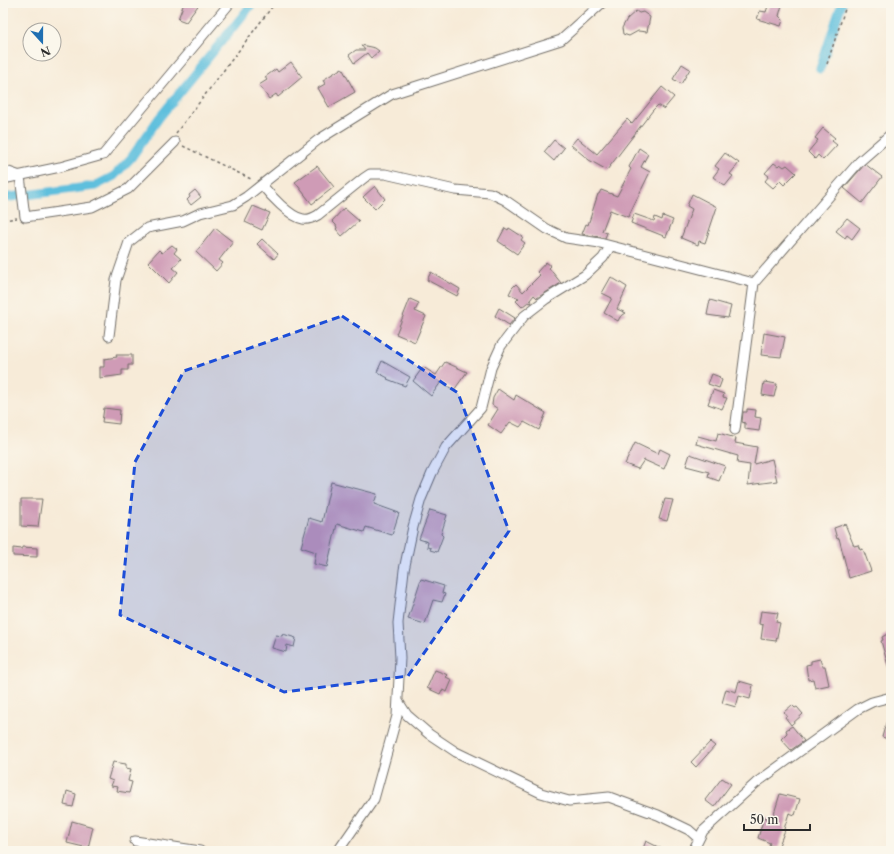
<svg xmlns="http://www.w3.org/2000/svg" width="894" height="854" viewBox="0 0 894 854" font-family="'Libre Caslon Text',serif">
  <rect width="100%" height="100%" fill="#fbf7ec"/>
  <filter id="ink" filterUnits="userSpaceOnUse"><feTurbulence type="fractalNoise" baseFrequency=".025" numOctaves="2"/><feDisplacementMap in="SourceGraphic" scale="8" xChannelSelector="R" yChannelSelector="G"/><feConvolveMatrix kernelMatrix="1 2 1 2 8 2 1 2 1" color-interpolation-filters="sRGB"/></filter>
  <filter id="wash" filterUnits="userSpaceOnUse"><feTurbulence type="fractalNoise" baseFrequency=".012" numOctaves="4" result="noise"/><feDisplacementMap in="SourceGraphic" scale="16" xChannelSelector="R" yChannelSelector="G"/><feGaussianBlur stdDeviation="0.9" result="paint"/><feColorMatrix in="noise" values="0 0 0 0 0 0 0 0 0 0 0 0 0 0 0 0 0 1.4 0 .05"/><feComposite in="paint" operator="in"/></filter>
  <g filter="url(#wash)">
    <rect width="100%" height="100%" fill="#f7ebd8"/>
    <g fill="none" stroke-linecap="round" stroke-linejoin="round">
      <!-- canal -->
      <path stroke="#5ebfdd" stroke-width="9" d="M820,69L842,3
        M3,198L95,186L114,176L131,158L159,118L253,3"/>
    </g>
    <g id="blocks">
      <!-- building -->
      <path fill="#cf9bb6" d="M184,3H200L186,22L178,19Z
        M769,3L782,5L779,16L783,20L781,26L757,19L760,11L766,12Z
        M636,11L639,13L643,12L650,17L647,32L638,31L629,36L623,34L622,28L627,19Z
        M361,45L375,48L379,51L371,58L367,53L354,63L349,55L356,50H365Z
        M291,62L302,77L278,97L276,94L269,99L259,85L267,80L265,77L276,69L278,72Z
        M682,64L690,69L681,84L673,79Z
        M342,68L355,92L329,107L318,88L325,84L323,80Z
        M662,87L674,97L664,109L658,105L653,110L607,170L589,160L571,145L577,138L597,154L627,119L632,124Z
        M823,128L835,138L832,141L837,145L823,160L818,155L815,159L808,152L818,140L815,138Z
        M554,140L564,148L554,161L544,152Z
        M639,148L648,154L641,167L650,172L628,217L610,210L602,231L607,233L605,238L582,234L586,224L588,225L598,194H599L601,190L617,196L631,169L629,167Z
        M725,153L739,163L730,174L733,176L725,186L713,177L719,169L715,166Z
        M774,163L778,166L780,164L784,167L787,165L796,173L784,185L780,181L773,188L765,181L769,176L765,173Z
        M865,164L882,177L862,203L844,188Z
        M317,166L334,187L312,204L295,182Z
        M375,186L385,199L375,209L363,197Z
        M195,190L201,197L191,205L187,200L190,197L189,195Z
        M692,194L717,207L705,243L699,241L698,245L681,238L692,209L687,206Z
        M253,206L270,213L262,230L245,222Z
        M344,208L359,221L342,236L336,229L337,228L336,225L332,221Z
        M634,214L654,221L655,217L662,220L663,216L673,220L666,237L631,223Z
        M847,218L860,228L852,239L847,235L845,238L836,231Z
        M215,228L233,242L219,260L223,263L216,271L196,252Z
        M505,228L508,230L509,228L523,237L521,240L525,243L517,254L498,241Z
        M262,239L278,254L274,259L257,244Z
        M172,245L177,249L174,253L181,259L173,268L178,272L169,283L148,262L159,250L162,253Z
        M546,262L551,266L549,268L561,283L537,298L534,295L530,300L532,303L528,302L522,307L516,301L519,298L509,294L512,288L516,284L523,292L540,275L537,272Z
        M431,272L460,289L457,296L427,280Z
        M611,277L627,287L617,309L626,313L620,317L618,321L604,313L612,298L602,293Z
        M410,299L419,303L415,311L426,316L415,342L396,334Z
        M710,300L731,306L728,318L707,315Z
        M499,308L515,318L509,325L495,316Z
        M764,333L785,337L781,357L761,355Z
        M116,355H132V365H128V370H122V375L100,378V367H104V359L117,357Z
        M382,361L410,377L405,386L387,379L388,378L377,372Z
        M445,362L467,372L454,390L441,382L431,396L413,381L423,367L436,375Z
        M712,374L720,377L719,378L722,380L719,388L708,384Z
        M764,382L777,384L774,397L762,395Z
        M498,389L514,400L516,395L546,413L539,430L524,422L520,427L510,422L501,434L488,425L498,409L492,405L493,398Z
        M713,390L724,394L723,397L727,398L722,409L708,404Z
        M104,408L120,410L119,424L102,422Z
        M747,409L756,410L755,417L761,418L759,431L745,429V423L742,422L743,412H747Z
        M718,433L736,438L735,443L757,447L754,464L772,459L777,481L748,485L750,465L737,463L738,456L696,444L698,436L716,441Z
        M635,443L658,454L660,449L670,454L664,469L644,460L638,469L625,464Z
        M690,454L725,466L719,481L708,477L709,472L686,466Z
        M331,482L377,494L374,504L399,513L392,535L366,527L364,532L337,524L327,567L314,564L316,552L301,547L309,518L322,522Z
        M21,499H42L38,527L21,526Z
        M665,499L673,500L667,521L659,519Z
        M430,510L447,515L441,534L443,536L437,552L430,550L431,548L427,547L428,542L419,539Z
        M845,524L854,546L858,545L860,550L863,549L871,571L849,578L839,538L837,539L834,528Z
        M22,547L37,548V557L13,556V548L22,549Z
        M421,579L444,586L442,593L445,594L442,602L433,600L425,624L408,619Z
        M761,611L778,613L776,622L780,623L776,641L761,639L763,625L759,624Z
        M891,632V669H889L881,641L883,640L882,637Z
        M283,634L296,638L294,647L287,645L286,652L272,648L276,635L282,636Z
        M820,659L822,666H825L829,685L815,688L813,679L808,680L806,665L811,664V661Z
        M435,670L448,675L446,677L452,680L447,692L442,690L440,694L427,688Z
        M739,681L753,685L750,699L739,696L736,707L722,703L726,689L736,692Z
        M792,705L795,708L797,707L803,714L791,725L785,717L787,716L784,712Z
        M889,713H891V740L882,737Z
        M792,726L804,741L791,750L781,739L787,733L786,730Z
        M710,742L715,746L696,767L691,762Z
        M113,762L126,764V768L131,769L128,781L132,782L129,793L117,791L118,787L111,786L113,781L108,779Z
        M722,778L731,784L714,807L705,800Z
        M67,791L76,794L73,807L64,805Z
        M780,794L800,799L795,815L789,813L784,829L785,830L778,848L769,845L770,843L758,838L764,817L772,820Z
        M72,821L93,827L88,848L67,843Z
        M646,841L666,851H642Z"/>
    </g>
  </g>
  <g filter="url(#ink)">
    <use href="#blocks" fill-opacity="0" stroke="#726e68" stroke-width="1"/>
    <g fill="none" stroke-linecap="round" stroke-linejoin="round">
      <defs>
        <path id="street" d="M3,170L20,176L25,217L92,207L128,189L175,142
          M3,179L60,167L103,155L230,3
          M262,185C270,195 290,217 303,219C308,220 313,218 318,215L364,178L370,174H385L455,190L490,193L505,200L547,229L566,238L600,243L754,283
          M109,336L116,280L129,242L147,228L183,221L200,213L233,205L246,197L318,140L392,94L561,40L602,3
          M735,430L754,283L859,162L891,134
          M398,701L407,715L429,734L456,752L541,793L569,801L609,797L658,815L689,830L698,838
          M135,841L200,851
          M338,851L374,799L397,716L400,658L398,623L404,570L413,527L421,499L432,473L446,447L481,408L491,368L501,346L524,316L546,299L585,275L603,258L610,247
          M693,851L703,831L756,783L858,709L872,702L891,697"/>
      </defs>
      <!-- street casing -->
      <use href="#street" stroke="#726e68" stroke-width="11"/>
      <!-- path -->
      <path stroke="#726e68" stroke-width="1.5" stroke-dasharray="3 3" stroke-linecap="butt" d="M827,64L847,3
        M176,133L275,3
        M183,146L253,180
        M3,220L17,218"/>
      <!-- street -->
      <use href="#street" stroke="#fff" stroke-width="9"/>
    </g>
  </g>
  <!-- marked area -->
  <path fill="#1d4ed8" fill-opacity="0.2" stroke="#1d4ed8" stroke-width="3" stroke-dasharray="8 5" stroke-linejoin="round" d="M342,316L458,393L509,531L408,676L284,692L120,615L135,462L184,371Z"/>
  <!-- margin -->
  <rect width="894" height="854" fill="none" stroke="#fbf7ec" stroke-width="16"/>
  <!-- north arrow -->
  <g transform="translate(42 42) rotate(159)"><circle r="19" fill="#fbf7ec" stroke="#a8a59f"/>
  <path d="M0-3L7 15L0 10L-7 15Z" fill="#1f6fb2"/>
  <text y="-6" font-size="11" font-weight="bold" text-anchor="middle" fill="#2b2b2b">N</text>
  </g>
  <!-- scale -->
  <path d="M744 824v6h66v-6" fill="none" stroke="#2b2b2b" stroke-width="2"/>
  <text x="750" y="824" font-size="12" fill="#2b2b2b" stroke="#fbf7ec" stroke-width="3" paint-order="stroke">50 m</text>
</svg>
